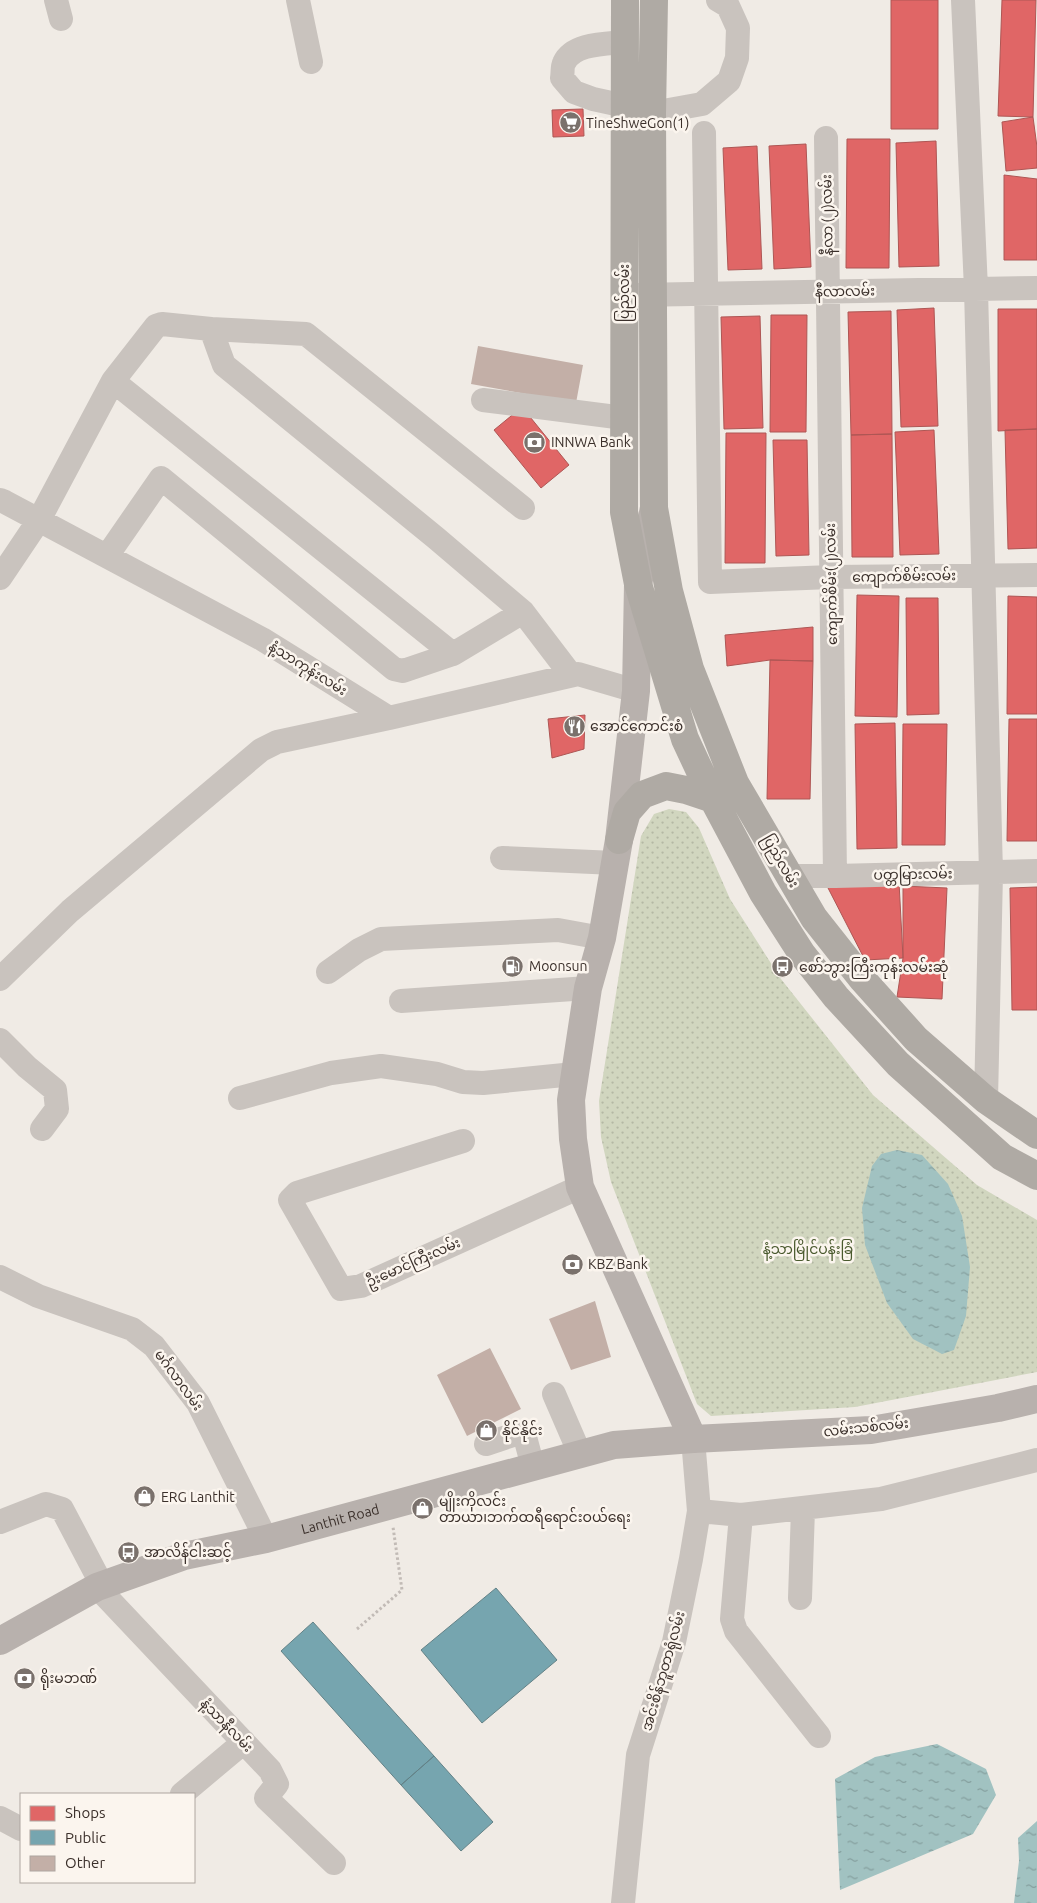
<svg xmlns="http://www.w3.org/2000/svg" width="1037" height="1903" viewBox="0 0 1037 1903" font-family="Ubuntu,'Noto Sans Myanmar',sans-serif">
  <defs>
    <pattern id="park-dots" width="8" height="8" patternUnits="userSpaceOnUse" patternTransform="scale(1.25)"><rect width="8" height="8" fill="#d1d6bf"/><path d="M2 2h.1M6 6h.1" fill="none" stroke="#b4b8a4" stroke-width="1.8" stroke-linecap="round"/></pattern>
    <pattern id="water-ripples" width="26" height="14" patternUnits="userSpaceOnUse" patternTransform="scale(1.25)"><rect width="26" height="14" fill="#a1c2c1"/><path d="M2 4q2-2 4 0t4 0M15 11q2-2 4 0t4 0" fill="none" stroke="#849e9d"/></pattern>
  </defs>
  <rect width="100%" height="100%" fill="#f0ebe5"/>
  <!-- park -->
  <path fill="url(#park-dots)" d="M669,809L686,812L699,828L730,899L781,979L873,1095L977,1185L1037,1220V1372L855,1407L711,1416L697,1404L611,1182L601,1137L599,1101L641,836L654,814Z"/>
  <!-- water -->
  <path fill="url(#water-ripples)" d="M897,1150L922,1155L948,1184L962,1216L970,1267L966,1316L954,1350L942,1354L913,1339L887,1303L865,1245L862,1208L872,1166L881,1154Z
    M937,1744L986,1769L996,1795L973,1834L840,1890L835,1779L875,1757Z
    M1037,1821V1903H1014L1019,1861L1018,1838Z"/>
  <!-- shops -->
  <path fill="#e06666" stroke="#ae5654" d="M891,0H938V129H891Z
    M1002,0H1036L1033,117L998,116Z
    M583,109L584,136L553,137L552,110Z
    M1033,117L1037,147V168L1006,171L1002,122Z
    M847,139H890L889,268H846Z
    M936,141L939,266L899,267L896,143Z
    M806,144L811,267L774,269L769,146Z
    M757,146L762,269L728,270L723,148Z
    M1004,175L1037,179V260H1004Z
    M934,308L938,426L901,427L897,310Z
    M998,309H1037V429L998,431Z
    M891,311L892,434L851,435L848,312Z
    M771,315H807L806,432H770Z
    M760,316L763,428L724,429L721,317Z
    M522,407L569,465L541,488L494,430Z
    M1037,429V548L1008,549L1005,430Z
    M934,430L939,554L900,555L895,432Z
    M726,433H766L765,563H725Z
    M892,434L893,557H852L851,435Z
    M773,440H807L809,555L776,556Z
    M857,595L899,596L897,717L855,716Z
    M1008,596L1037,597V714H1007Z
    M906,598H938L939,714L907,715Z
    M813,627V661L770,660L727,666L725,635Z
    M770,660L813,661L810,799H767Z
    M585,715L584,749L552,758L548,719Z
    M1009,719H1037V841H1007Z
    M895,723L897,848L857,849L855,724Z
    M903,724H947L945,845H902Z
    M899,882L903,958L865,960L827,886Z
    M903,886L947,888L942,999L897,997L903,958Z
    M1037,887V1010H1012L1010,888Z"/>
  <!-- public -->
  <path fill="#76a5af" stroke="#648287" d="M496,1588L557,1660L482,1723L421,1650Z
    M313,1622L434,1756L401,1785L281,1651Z
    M434,1756L493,1822L461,1851L401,1785Z"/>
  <!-- building -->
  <path fill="#c3afa7" d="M478,346L583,365L576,403L471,384Z
    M595,1301L611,1357L571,1370L549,1319Z
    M490,1348L521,1409L467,1436L437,1375Z"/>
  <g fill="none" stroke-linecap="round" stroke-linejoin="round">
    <!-- path -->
    <path stroke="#c2bbb6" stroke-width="3" stroke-dasharray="2.5 2.5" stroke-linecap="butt" d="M357,1629L402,1590L393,1527"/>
    <!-- minor -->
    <path stroke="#c9c3be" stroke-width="24" d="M56,0L61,19
      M298,0L311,62
      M963,0L976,289L991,873L986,1100
      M625,106L593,99L574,92L562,78C563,73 562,67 564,63C573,43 606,44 625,42
      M652,113L702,104L729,81L737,58L738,28L728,6L718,0
      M704,133L710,582L831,577L1037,575
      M826,138L835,876
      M634,295L1037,288
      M211,329L306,334L523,508
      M483,400L624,418
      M0,500L5,502L262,639L389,718L578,674L636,691
      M107,556L161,478L394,669L403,671L453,654
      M0,578L39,520L113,381
      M523,612L453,654L113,381L156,326L162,324L211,329L224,365L436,538L523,612L571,675
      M502,858L615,863
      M790,876H835L1037,871
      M328,972L359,950L381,939L558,930L602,938
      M0,979L70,911L261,750L277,742L389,718
      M401,1001L588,988
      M0,1040L27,1067L55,1090L57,1109L42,1129
      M240,1098L331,1073L381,1066L437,1074L463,1082L483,1083L574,1074
      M463,1141L297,1193L290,1200L341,1289L361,1286L580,1187
      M0,1277L38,1296L132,1329L154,1346L198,1403L266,1539
      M554,1394L580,1454
      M486,1444L519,1433L525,1437L533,1467
      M699,1511L741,1515
      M0,1522L46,1504L62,1509L102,1585
      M97,1587L270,1770L277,1784L266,1798L334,1863
      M800,1598L803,1509
      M819,1736L736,1631L732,1619L741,1515L881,1499L1037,1460
      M182,1794L244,1742
      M0,1818L21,1829
      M623,1903L638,1755L674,1642L691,1559L699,1511L693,1439"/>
    <!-- major -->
    <g stroke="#b8b1ad" stroke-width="28">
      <path d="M654,508L638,584L636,691L619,840L602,938L588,988L571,1100L573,1139L580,1187L693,1439"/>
      <path id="s1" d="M0,1641L97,1587L184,1556L266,1539L614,1445L693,1439L871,1430L998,1408L1037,1399"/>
    </g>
    <!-- highway -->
    <path stroke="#afaaa4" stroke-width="28" d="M625,0L624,512L638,584L685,739L713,799L763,893L802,954L836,997L898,1064L1002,1157L1037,1176
      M654,0L652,113L654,508L669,591L690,669L735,783L814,918L863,980L916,1039L986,1100L1037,1135
      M619,840L627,812L642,795L666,786L686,790L713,799"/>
  </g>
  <!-- icons -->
  <defs>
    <symbol id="supermarket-disc" viewBox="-11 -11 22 22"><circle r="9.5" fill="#7a716c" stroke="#fbf5ee"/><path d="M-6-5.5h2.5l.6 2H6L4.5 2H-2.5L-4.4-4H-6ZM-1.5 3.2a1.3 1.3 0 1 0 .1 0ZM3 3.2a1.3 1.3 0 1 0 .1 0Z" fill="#fff"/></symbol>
    <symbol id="bank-disc" viewBox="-11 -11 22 22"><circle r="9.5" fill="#7a716c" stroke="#fbf5ee"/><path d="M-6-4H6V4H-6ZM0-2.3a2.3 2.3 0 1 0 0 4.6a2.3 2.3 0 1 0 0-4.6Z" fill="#fff"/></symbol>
    <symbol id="restaurant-disc" viewBox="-11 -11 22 22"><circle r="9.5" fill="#7a716c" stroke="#fbf5ee"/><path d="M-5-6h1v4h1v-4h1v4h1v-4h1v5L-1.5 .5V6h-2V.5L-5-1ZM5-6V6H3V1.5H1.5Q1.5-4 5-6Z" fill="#fff"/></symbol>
    <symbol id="fuel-disc" viewBox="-11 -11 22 22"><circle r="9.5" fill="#7a716c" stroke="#fbf5ee"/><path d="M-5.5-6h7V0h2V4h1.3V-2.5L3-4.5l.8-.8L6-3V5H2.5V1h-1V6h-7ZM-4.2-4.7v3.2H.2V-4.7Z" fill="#fff"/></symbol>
    <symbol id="bus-disc" viewBox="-11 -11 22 22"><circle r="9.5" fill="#7a716c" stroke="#fbf5ee"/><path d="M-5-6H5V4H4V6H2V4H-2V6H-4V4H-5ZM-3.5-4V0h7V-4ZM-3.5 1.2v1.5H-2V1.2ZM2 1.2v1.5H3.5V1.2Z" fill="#fff"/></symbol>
    <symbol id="shop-disc" viewBox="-11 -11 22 22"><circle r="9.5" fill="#7a716c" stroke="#fbf5ee"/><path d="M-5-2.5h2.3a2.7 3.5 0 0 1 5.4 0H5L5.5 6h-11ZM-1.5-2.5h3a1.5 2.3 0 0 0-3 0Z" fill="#fff"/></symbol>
  </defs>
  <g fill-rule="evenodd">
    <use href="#supermarket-disc" x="558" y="110" width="25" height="25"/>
    <use href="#bank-disc" x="522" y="430" width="25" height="25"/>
    <use href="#restaurant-disc" x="562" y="714" width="25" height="25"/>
    <use href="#fuel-disc" x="500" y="954" width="25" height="25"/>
    <use href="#bus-disc" x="770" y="954" width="25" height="25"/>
    <use href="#bank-disc" x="560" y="1252" width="25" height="25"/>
    <use href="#shop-disc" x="474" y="1418" width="25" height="25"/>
    <use href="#shop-disc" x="132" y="1484" width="25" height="25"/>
    <use href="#shop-disc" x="410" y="1496" width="25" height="25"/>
    <use href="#bus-disc" x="116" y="1540" width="25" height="25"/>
    <use href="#bank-disc" x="12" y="1666" width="25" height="25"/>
  </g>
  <g text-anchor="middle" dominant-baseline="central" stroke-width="5" stroke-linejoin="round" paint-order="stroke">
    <!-- poi labels -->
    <g font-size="14" fill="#3b302b" stroke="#fbf5ee" text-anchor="start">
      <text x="586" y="123">TineShweGon(1)</text>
      <text x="551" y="442">INNWA Bank</text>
      <text x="590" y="726">အောင်ကောင်းစံ</text>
      <text x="529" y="966">Moonsun</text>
      <text x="799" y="967">စော်ဘွားကြီးကုန်းလမ်းဆုံ</text>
      <text x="588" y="1264">KBZ Bank</text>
      <text x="502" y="1430">နိုင်နိုင်း</text>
      <text x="161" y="1497">ERG Lanthit</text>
      <text x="439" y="1501">မျိုးကိုလင်း<tspan x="439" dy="16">တာယာ၊ဘက်ထရီရောင်းဝယ်ရေး</tspan></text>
      <text x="144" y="1552">အာလိန်ငါးဆင့်</text>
      <text x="40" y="1678">ရိုးမဘဏ်</text>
    </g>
    <!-- street labels -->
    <g font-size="14" fill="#3b302b" stroke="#fbf5ee">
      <text transform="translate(827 215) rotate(-91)">နီလာ (၂)လမ်း</text>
      <text transform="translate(845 291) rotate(-1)">နီလာလမ်း</text>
      <text transform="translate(624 293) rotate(-90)">ပြည်လမ်း</text>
      <text transform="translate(904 576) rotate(-1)">ကျောက်စိမ်းလမ်း</text>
      <text transform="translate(831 584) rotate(-91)">ကျောက်စိမ်း(၂)လမ်း</text>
      <text transform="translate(308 668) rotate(32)">နံ့သာကုန်းလမ်း</text>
      <text transform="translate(781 861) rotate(60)">ပြည်လမ်း</text>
      <text transform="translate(913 874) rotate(-1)">ပတ္တမြားလမ်း</text>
      <text transform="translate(413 1262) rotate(-24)">ဦးမောင်ကြီးလမ်း</text>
      <text transform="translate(179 1380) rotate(54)">မင်္ဂလာလမ်း</text>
      <text transform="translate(866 1427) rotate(-6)">လမ်းသစ်လမ်း</text>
      <text stroke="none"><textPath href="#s1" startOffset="364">Lanthit Road</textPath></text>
      <text transform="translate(663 1671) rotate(-74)">အင်းစိန်ဘူတာရုံလမ်း</text>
      <text transform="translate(227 1725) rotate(46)">နံ့သာနီလမ်း</text>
    </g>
    <!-- park labels -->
    <g font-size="14" fill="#4a5a2e" stroke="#fbf5ee">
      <text x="808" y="1249">နံ့သာမြိုင်ပန်းခြံ</text>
    </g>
  </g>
  <!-- legend -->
  <rect x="20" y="1793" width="175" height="90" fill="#fbf5ee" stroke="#aea6a0"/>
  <rect x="30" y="1806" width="25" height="15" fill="#e06666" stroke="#aea6a0"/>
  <text x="65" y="1818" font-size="15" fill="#3b302b">Shops</text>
  <rect x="30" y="1830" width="25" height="15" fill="#76a5af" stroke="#aea6a0"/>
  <text x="65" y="1843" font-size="15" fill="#3b302b">Public</text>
  <rect x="30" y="1856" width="25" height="15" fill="#c3afa7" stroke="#aea6a0"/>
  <text x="65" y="1868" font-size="15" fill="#3b302b">Other</text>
</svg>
